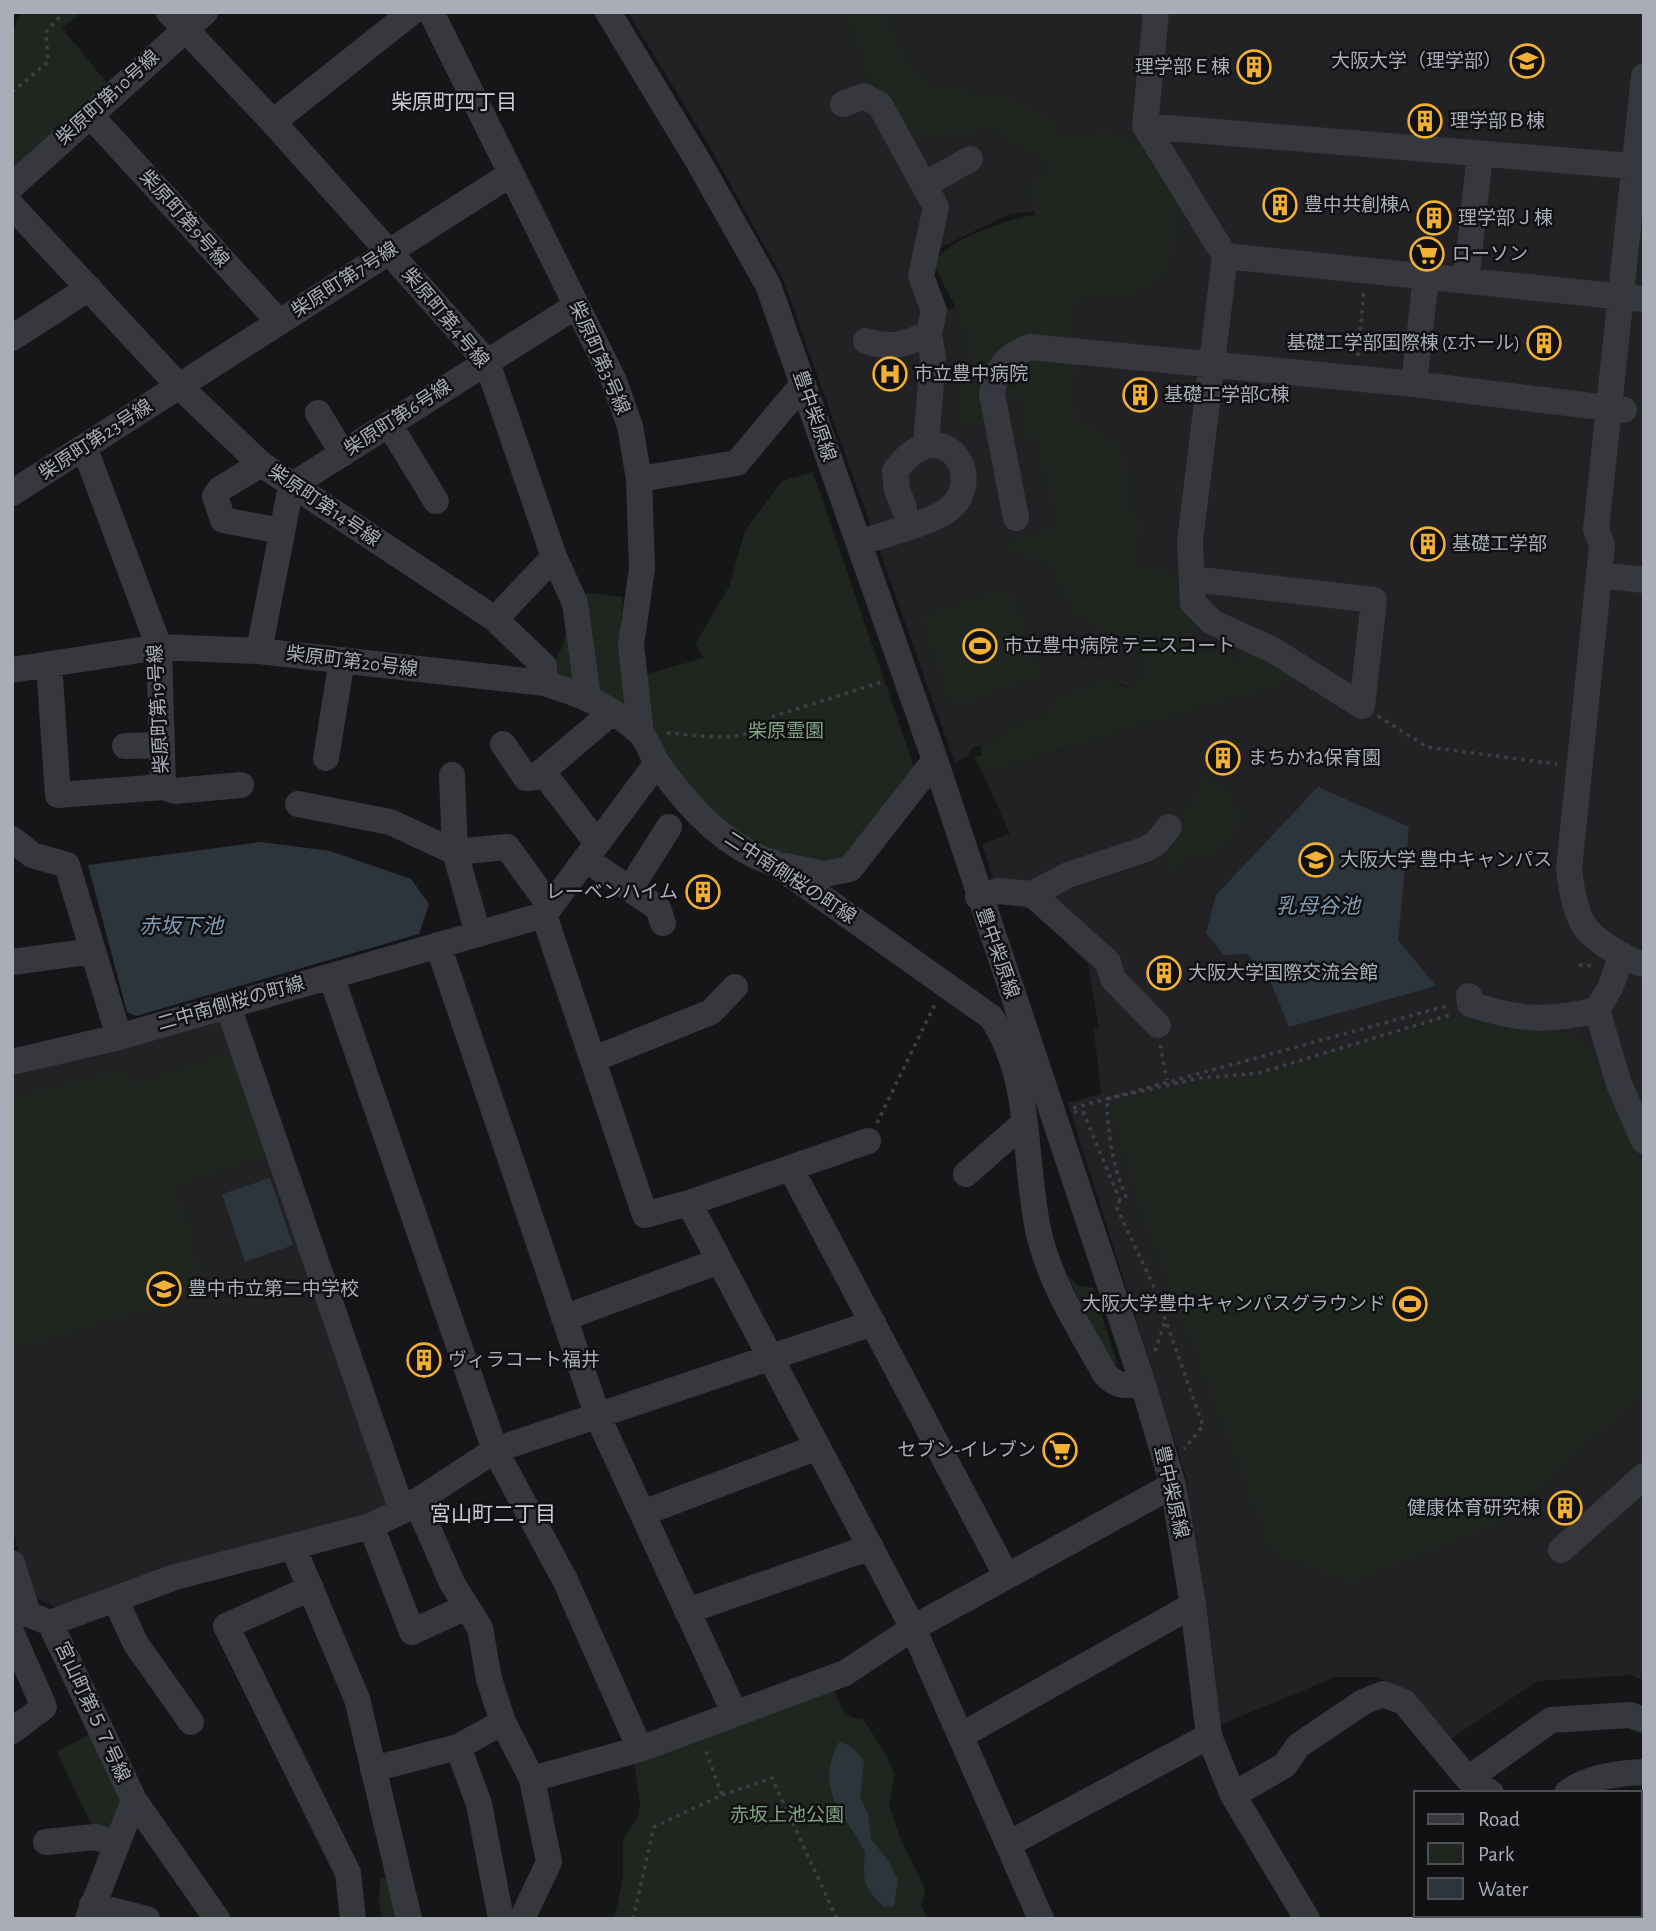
<svg xmlns="http://www.w3.org/2000/svg" width="1656" height="1931" viewBox="0 0 1656 1931" font-family="'Alegreya Sans','Noto Sans JP',sans-serif">
  <rect width="100%" height="100%" fill="#161618"/>
  <!-- built -->
  <path fill="#222225" fill-rule="evenodd" d="M628,12H844L868,79L888,99L874,12H1644V1681L1631,1675L1538,1681L1449,1740L1404,1689L1376,1677H1335L1220,1725L1186,1477L1068,1103L1101,1094L1094,1030L1099,1028L1088,964L1033,910L1001,903L982,844L1010,834L983,774L1250,693L1188,641L1053,567L1071,608L1129,642L1144,663L1142,680L1130,688L1118,683L1049,713L1013,724L992,742L972,748L968,756L955,763L783,279L712,151ZM1034,211L1039,240L986,258L942,281L956,308L945,310L930,262L938,249L1009,214Z
    M222,1017L391,1502L385,1510L59,1609L31,1595L12,1528V1076L126,1047Z"/>
  <!-- green -->
  <path fill="#1e261f" d="M21,12H82L62,28L108,84L12,175V33Z
    M844,12H884L912,69L920,78L932,86L1011,99L1050,118L1063,138L1106,131L1141,145L1181,204L1170,270L1137,294L1075,299L1069,339L1020,340L987,423L966,429C945,397 974,375 968,345C964,317 946,290 934,265C941,241 1011,218 1035,215L1029,184L1044,175L1045,159L1008,140L1000,130L934,135L904,132L888,99L868,79Z
    M1025,358L1078,361L1073,398L1078,422C1129,441 1127,457 1129,507L1141,515L1138,568L1182,574L1195,623L1188,641L1238,663L1247,645L1297,679L982,774L975,757L982,755L981,746L992,742L1013,724L1049,713L1050,703L1092,684L1114,680L1121,686L1130,688L1142,680C1147,627 1093,638 1070,607C1062,595 1058,579 1052,566L1009,550L1013,540L1057,527L1036,435L1018,439L1027,404L1003,392L1004,378Z
    M813,472L915,770L844,864L821,865L760,849L704,806L648,730L639,676L704,658L695,644L729,587L745,531L782,481Z
    M1009,587L1040,676L952,707L921,617Z
    M587,593L623,597L619,646L629,708L557,676L553,664C566,645 567,630 567,607Z
    M1202,778L1218,782L1246,817L1208,861L1194,851L1172,874L1165,868L1177,832Z
    M1458,1016L1508,1030L1564,1031L1586,1043L1644,1171V1392L1500,1523L1351,1582L1272,1553L1143,1216L1109,1104L1202,1081L1260,1076Z
    M232,1052L266,1156L175,1186L208,1292L12,1350V1098L124,1070L132,1085Z
    M1067,1275L1078,1285L1093,1288L1117,1363L1113,1367Z
    M834,1690C841,1707 843,1718 863,1719L885,1753L895,1775L889,1805L900,1838L923,1884L925,1893L921,1905L928,1919H614L623,1879V1839L638,1818L640,1802L634,1762Z
    M90,1734L119,1794L121,1807L112,1834L93,1828L58,1755V1751Z
    M392,1875L402,1919H382L379,1905L380,1879Z"/>
  <!-- water -->
  <path fill="#2c353c" d="M1318,787L1409,827L1398,940L1436,986L1289,1027L1268,975L1247,954L1224,955L1206,933L1216,895Z
    M261,842L330,851L411,879L429,904L419,934L136,1016L127,1012L88,865Z
    M270,1178L293,1245L245,1262L222,1194Z
    M839,1742L851,1746L864,1760L860,1797L868,1814L871,1839L889,1862L898,1880L894,1906L884,1907C862,1886 863,1880 865,1852C844,1811 813,1792 839,1742Z"/>
  <g fill="none" stroke-linecap="round" stroke-linejoin="round">
    <!-- path -->
    <path stroke="#3d3f44" stroke-width="3.5" stroke-dasharray="3.5 5" stroke-linecap="butt" d="M12,92L48,62L46,32L64,12
      M1358,356L1364,290
      M1378,716L1427,747L1557,764
      M667,733C706,735 746,747 774,716L885,681
      M1579,965L1594,966
      M1160,1045L1167,1080
      M1073,1108L1450,1005
      M1074,1112H1083L1120,1200L1126,1197C1112,1164 1108,1134 1107,1099L1200,1078L1259,1073L1453,1014
      M877,1123L935,1004
      M1120,1200L1116,1206L1154,1287L1203,1426L1184,1449
      M1155,1351L1165,1322
      M722,1795L772,1778L837,1919
      M633,1919L654,1827L722,1795L705,1749"/>
    <!-- minor -->
    <path stroke="#37383d" stroke-width="26" d="M169,12L273,122L487,362L554,557L575,603L588,697
      M431,12L614,381L630,426L639,479L642,569L631,645L641,734
      M608,12L698,161L768,285L935,760L1143,1384L1173,1485L1193,1605L1209,1736L1233,1795L1307,1919
      M1156,12L1145,126L1225,256L1190,541L1193,603L1212,622L1273,650L1362,706L1374,600L1192,579
      M1644,76L1596,530L1602,545L1569,869C1571,887 1575,912 1585,927C1593,939 1630,963 1644,964
      M843,104L864,96L880,105L936,207L921,276L934,311L929,334L933,359L926,444
      M90,115L279,322
      M273,122L412,12
      M1145,126L1644,167
      M926,184L970,159
      M12,186L205,12
      M12,206L178,385L261,464L495,619L544,666V683
      M1225,256L1644,299
      M1466,281L1480,155
      M12,338L89,288
      M866,341C889,349 906,344 929,334
      M1414,384L1426,277
      M318,413L343,454
      M389,424L436,501
      M261,464L220,489L215,496L223,520L281,531
      M639,479L737,463L803,384
      M12,493L511,174
      M1016,518L992,394C994,370 1008,354 1030,347L1414,384L1624,410
      M859,543C882,535 926,524 945,512C991,482 943,405 895,471L897,490L904,508
      M1599,575L1644,580
      M495,619L554,557
      M259,651L291,486L576,306
      M49,664L58,795L163,787L159,647L85,449
      M12,670L159,647L259,651L544,683C580,694 611,706 639,732C648,740 651,754 658,764C687,806 725,848 774,863L991,1017C1033,1078 1023,1159 1038,1229C1049,1282 1079,1327 1105,1374C1116,1387 1127,1386 1143,1384
      M503,744L526,778L536,777L612,712
      M125,746L162,745
      M326,758L342,660
      M542,771L597,843
      M452,775L455,852L507,847L550,906
      M163,787L175,791L241,785
      M298,804L390,822L455,852L478,934
      M12,839L32,855L67,865L119,1037
      M585,859L658,908L663,923
      M785,866L825,874L850,869L935,760
      M630,889L669,827
      M1032,894L1108,962L1113,979L1158,1025
      M978,897L998,891L1032,894L1068,875L1146,849L1156,843L1169,827
      M544,915L645,1215L689,1203L868,1141
      M438,945L598,1417L734,1712
      M12,962L93,951
      M331,976L495,1450L565,1580L640,1749
      M1469,996L1470,1004C1517,1020 1548,1022 1597,1010L1610,988L1622,955
      M228,1006L402,1511
      M1597,1010L1619,1084L1644,1141
      M594,1059L711,1012L735,987
      M12,1062L119,1037L544,915L657,763
      M791,1169L1006,1575
      M966,1174L1024,1123
      M689,1203L913,1628L1041,1919
      M564,1318L719,1261
      M416,1501L452,1583L480,1628L489,1679L503,1722L532,1779L549,1862L522,1919
      M643,1513L818,1447
      M371,1526L412,1632L466,1607
      M293,1547L357,1699L409,1919
      M1561,1550L1644,1476
      M12,1563L28,1614
      M311,1588L226,1626L348,1873L353,1919
      M115,1599L136,1644L191,1722
      M687,1611L871,1547
      M12,1614H28L50,1623L175,1577L371,1526L402,1511L495,1450L873,1323
      M50,1623L134,1800L217,1919
      M12,1634L44,1707L12,1731
      M962,1735L1193,1605
      M373,1769L458,1747
      M532,1779L640,1749L845,1673L913,1628L1173,1485
      M1468,1779L1551,1720L1630,1715L1644,1720
      M1567,1793C1586,1777 1619,1773 1644,1772
      M1233,1795L1285,1765L1298,1746L1363,1702L1383,1694L1404,1702L1468,1779L1491,1793
      M1640,1838L1644,1843
      M46,1842L95,1837L117,1844
      M1010,1843L1209,1736
      M92,1905L147,1919
      M1607,1915L1609,1919
      M88,1919L134,1800
      M501,1919L479,1804L458,1747L503,1722
      M1629,1919L1634,1915"/>
  </g>
  <!-- icons -->
  <defs>
    <symbol id="university-ring" viewBox="-11 -11 22 22"><circle r="9.5" fill="#111113" stroke="#f2b134" stroke-width="1.5"/><path d="M0-5L7-2L0 1L-7-2ZM-4 1L0 2.5L4 1V4Q0 6-4 4Z" fill="#f2b134"/></symbol>
    <symbol id="building-ring" viewBox="-11 -11 22 22"><circle r="9.5" fill="#111113" stroke="#f2b134" stroke-width="1.5"/><path d="M-4-6H4V6H1V3H-1V6H-4ZM-2.5-4.3h1.7v1.8h-1.7ZM.8-4.3h1.7v1.8H.8ZM-2.5-1h1.7V.8h-1.7ZM.8-1h1.7V.8H.8Z" fill="#f2b134"/></symbol>
    <symbol id="supermarket-ring" viewBox="-11 -11 22 22"><circle r="9.5" fill="#111113" stroke="#f2b134" stroke-width="1.5"/><path d="M-6-5.5h2.5l.6 2H6L4.5 2H-2.5L-4.4-4H-6ZM-1.5 3.2a1.3 1.3 0 1 0 .1 0ZM3 3.2a1.3 1.3 0 1 0 .1 0Z" fill="#f2b134"/></symbol>
    <symbol id="hospital-ring" viewBox="-11 -11 22 22"><circle r="9.5" fill="#111113" stroke="#f2b134" stroke-width="1.5"/><path d="M-5-5h3v3.5h4V-5h3V5h-3V1.5h-4V5h-3Z" fill="#f2b134"/></symbol>
    <symbol id="stadium-ring" viewBox="-11 -11 22 22"><circle r="9.5" fill="#111113" stroke="#f2b134" stroke-width="1.5"/><path d="M0-5a6.5 5 0 1 0 0 10a6.5 5 0 1 0 0-10ZM-3.5-1.8h7v3.6h-7Z" fill="#f2b134"/></symbol>
    <symbol id="school-ring" viewBox="-11 -11 22 22"><circle r="9.5" fill="#111113" stroke="#f2b134" stroke-width="1.5"/><path d="M0-5L7-2L0 1L-7-2ZM-4 1L0 2.5L4 1V4Q0 6-4 4Z" fill="#f2b134"/></symbol>
  </defs>
  <g fill-rule="evenodd">
    <use href="#university-ring" x="1508" y="42" width="38" height="38"/>
    <use href="#building-ring" x="1235" y="48" width="38" height="38"/>
    <use href="#building-ring" x="1406" y="102" width="38" height="38"/>
    <use href="#building-ring" x="1261" y="186" width="38" height="38"/>
    <use href="#building-ring" x="1415" y="199" width="38" height="38"/>
    <use href="#supermarket-ring" x="1408" y="235" width="38" height="38"/>
    <use href="#building-ring" x="1525" y="324" width="38" height="38"/>
    <use href="#hospital-ring" x="871" y="355" width="38" height="38"/>
    <use href="#building-ring" x="1121" y="376" width="38" height="38"/>
    <use href="#building-ring" x="1409" y="525" width="38" height="38"/>
    <use href="#stadium-ring" x="961" y="627" width="38" height="38"/>
    <use href="#building-ring" x="1204" y="739" width="38" height="38"/>
    <use href="#university-ring" x="1297" y="841" width="38" height="38"/>
    <use href="#building-ring" x="684" y="873" width="38" height="38"/>
    <use href="#building-ring" x="1145" y="954" width="38" height="38"/>
    <use href="#school-ring" x="145" y="1270" width="38" height="38"/>
    <use href="#stadium-ring" x="1391" y="1285" width="38" height="38"/>
    <use href="#building-ring" x="405" y="1341" width="38" height="38"/>
    <use href="#supermarket-ring" x="1041" y="1431" width="38" height="38"/>
    <use href="#building-ring" x="1546" y="1489" width="38" height="38"/>
  </g>
  <g text-anchor="middle" dominant-baseline="central" stroke-width="5" stroke-linejoin="round" paint-order="stroke">
    <!-- poi labels -->
    <g font-size="19" fill="#a8adb8" stroke="#111113" text-anchor="start">
      <text x="1502" y="61" text-anchor="end">大阪大学（理学部）</text>
      <text x="1230" y="67" text-anchor="end">理学部Ｅ棟</text>
      <text x="1450" y="121">理学部Ｂ棟</text>
      <text x="1304" y="205">豊中共創棟A</text>
      <text x="1458" y="218">理学部Ｊ棟</text>
      <text x="1452" y="254">ローソン</text>
      <text x="1520" y="343" text-anchor="end">基礎工学部国際棟 (Σホール)</text>
      <text x="914" y="374">市立豊中病院</text>
      <text x="1164" y="395">基礎工学部G棟</text>
      <text x="1452" y="544">基礎工学部</text>
      <text x="1004" y="646">市立豊中病院 テニスコート</text>
      <text x="1248" y="758">まちかね保育園</text>
      <text x="1340" y="860">大阪大学 豊中キャンパス</text>
      <text x="678" y="892" text-anchor="end">レーベンハイム</text>
      <text x="1188" y="973">大阪大学国際交流会館</text>
      <text x="188" y="1289">豊中市立第二中学校</text>
      <text x="1386" y="1304" text-anchor="end">大阪大学豊中キャンパスグラウンド</text>
      <text x="448" y="1360">ヴィラコート福井</text>
      <text x="1036" y="1450" text-anchor="end">セブン-イレブン</text>
      <text x="1540" y="1508" text-anchor="end">健康体育研究棟</text>
    </g>
    <!-- street labels -->
    <g font-size="19" fill="#a8adb8" stroke="#111113">
      <text transform="translate(108 98) rotate(-42)">柴原町第10号線</text>
      <text transform="translate(184 219) rotate(48)">柴原町第9号線</text>
      <text transform="translate(345 280) rotate(-33)">柴原町第7号線</text>
      <text transform="translate(445 318) rotate(50)">柴原町第4号線</text>
      <text transform="translate(599 358) rotate(66)">柴原町第3号線</text>
      <text transform="translate(814 416) rotate(71)">豊中柴原線</text>
      <text transform="translate(398 418) rotate(-33)">柴原町第6号線</text>
      <text transform="translate(96 440) rotate(-33)">柴原町第23号線</text>
      <text transform="translate(324 506) rotate(34)">柴原町第14号線</text>
      <text transform="translate(352 662) rotate(7)">柴原町第20号線</text>
      <text transform="translate(159 709) rotate(-93)">柴原町第19号線</text>
      <text transform="translate(790 878) rotate(33)">二中南側桜の町線</text>
      <text transform="translate(997 953) rotate(71)">豊中柴原線</text>
      <text transform="translate(231 1004) rotate(-16)">二中南側桜の町線</text>
      <text transform="translate(1171 1492) rotate(77)">豊中柴原線</text>
      <text transform="translate(92 1712) rotate(65)">宮山町第５７号線</text>
    </g>
    <!-- park labels -->
    <g font-size="19" fill="#7fa381" stroke="#111113">
      <text x="786" y="731">柴原霊園</text>
      <text x="787" y="1815">赤坂上池公園</text>
    </g>
    <!-- neighbourhood labels -->
    <g font-size="21" fill="#c9ccd4" stroke="#111113">
      <text x="454" y="102">柴原町四丁目</text>
      <text x="493" y="1514">宮山町二丁目</text>
    </g>
    <!-- water labels -->
    <g font-size="21" font-style="italic" fill="#7f9bb3" stroke="#111113">
      <text x="1318" y="906">乳母谷池</text>
      <text x="181" y="926">赤坂下池</text>
    </g>
  </g>
  <!-- border -->
  <rect width="1656" height="1931" fill="none" stroke="#a8adb8" stroke-width="28"/>
  <!-- legend -->
  <rect x="1414" y="1791" width="228" height="126" fill="#111113" stroke="#4d4f55" stroke-width="2"/>
  <rect x="1428" y="1814" width="35" height="10" fill="#37383d" stroke="#4d4f55" stroke-width="2"/>
  <text x="1478" y="1826" font-size="21" fill="#a8adb8">Road</text>
  <rect x="1428" y="1843" width="35" height="21" fill="#1e261f" stroke="#4d4f55" stroke-width="2"/>
  <text x="1478" y="1861" font-size="21" fill="#a8adb8">Park</text>
  <rect x="1428" y="1878" width="35" height="21" fill="#2c353c" stroke="#4d4f55" stroke-width="2"/>
  <text x="1478" y="1896" font-size="21" fill="#a8adb8">Water</text>
</svg>
